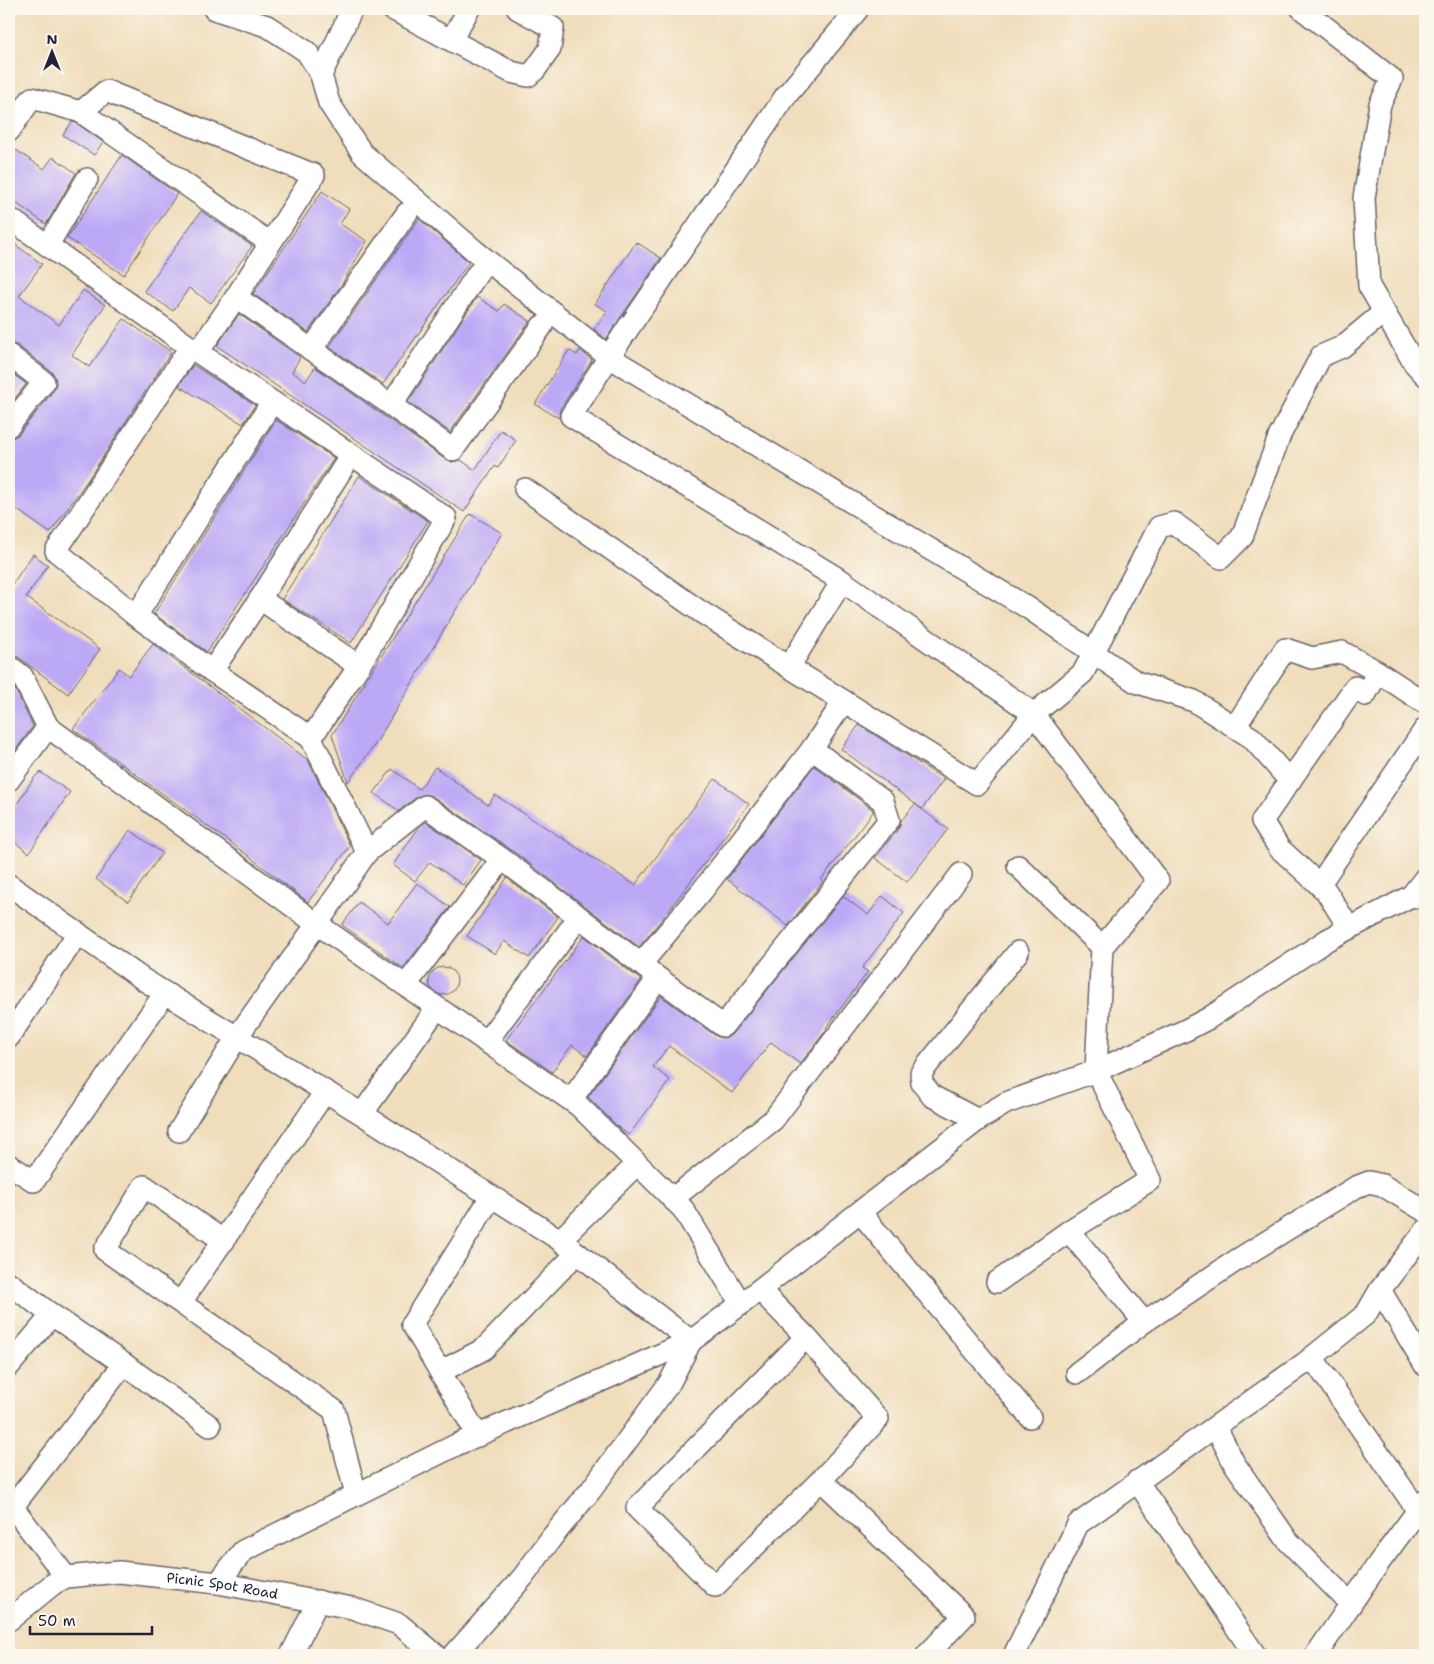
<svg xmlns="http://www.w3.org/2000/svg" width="1434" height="1664" viewBox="0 0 1434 1664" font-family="'Shantell Sans',sans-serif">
  <rect width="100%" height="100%" fill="#fbf7ec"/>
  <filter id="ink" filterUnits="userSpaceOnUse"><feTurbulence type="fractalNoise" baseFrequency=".02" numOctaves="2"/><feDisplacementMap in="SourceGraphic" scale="10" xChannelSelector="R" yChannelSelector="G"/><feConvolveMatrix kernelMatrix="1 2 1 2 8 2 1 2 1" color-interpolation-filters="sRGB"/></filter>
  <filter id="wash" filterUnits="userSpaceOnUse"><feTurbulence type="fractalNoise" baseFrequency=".0096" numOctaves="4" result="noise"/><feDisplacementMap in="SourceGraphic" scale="20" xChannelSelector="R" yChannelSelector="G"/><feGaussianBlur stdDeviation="1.12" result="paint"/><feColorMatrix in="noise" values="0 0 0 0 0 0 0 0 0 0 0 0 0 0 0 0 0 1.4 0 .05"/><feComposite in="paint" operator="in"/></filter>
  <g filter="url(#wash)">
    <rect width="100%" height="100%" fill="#f0ddbb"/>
    <g id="blocks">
      <!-- building -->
      <path fill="#bca9f6" d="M72,122L76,123L103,142L94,155L63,135Z
        M16,150L44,169L53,157L76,173L46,224L9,198V161Z
        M122,155L177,194L124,275L67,238Z
        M322,191L349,209L340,224L367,241L342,284L308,332L253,294Z
        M201,211L252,246L211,303L189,288L173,311L144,291Z
        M419,219L469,262L383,384L329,347Z
        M9,240L42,264L19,296L59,325L83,290L105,305L72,355L89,367L124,319L171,352L89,478L50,533L9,504V438L14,437L19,434L54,390L56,383L55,377L52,372L17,345L9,343Z
        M636,242L661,258L606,339L594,329L607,311L595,304Z
        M477,297L499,311L504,304L530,321L450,432L408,402Z
        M239,314L300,357L292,372L306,381L315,367L446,460L452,462L461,460L475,470L501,430L516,440L498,468L495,466L464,512L217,346Z
        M569,350L577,355L580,350L592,360L560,409L559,418L535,404Z
        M193,365L255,405L243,424L179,386Z
        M9,371L26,384L9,406Z
        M276,420L334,458L207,652L154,614Z
        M359,476L428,521L351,643L282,599Z
        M470,514L502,533L376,743L348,782L332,735Z
        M33,554L48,565L26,597L100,649L68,694L17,656L9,653V589Z
        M153,644L308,760L350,846L308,902L246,854L73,729L119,668L129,676Z
        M9,685L15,689L33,726L9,759Z
        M859,725L944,779L922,809L841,749Z
        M814,766L872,809L873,812L821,880L823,881L788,926L727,879Z
        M435,767L488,805L495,795L635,885L715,779L749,804L666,914L639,947L510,849L432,796L425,794L418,796L399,811L374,793L392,769L419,789Z
        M40,772L70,792L29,853L9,838V816L34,778Z
        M915,804L948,829L907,882L875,858L899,828L901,821Z
        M426,822L481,860L463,885L430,862L415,881L393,865L420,826Z
        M130,830L162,853L128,902L96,879Z
        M507,878L558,917L529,958L504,941L495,954L467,936Z
        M417,883L450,907L403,968L342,925L359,902L388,923Z
        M843,896L868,915L882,896L904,913L862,968L868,972L826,1028L827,1029L800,1064L771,1042L732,1093L669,1046L653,1067L670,1080L629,1135L619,1128L588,1097L661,996L716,1036L722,1038L728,1037L732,1034Z
        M584,936L641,980L587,1056L572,1045L552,1072L506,1040Z
        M429 981a14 14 0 1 1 28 0a14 14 0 1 1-28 0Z"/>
    </g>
  </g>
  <g filter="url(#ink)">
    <use href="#blocks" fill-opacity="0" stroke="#6a6368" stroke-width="1"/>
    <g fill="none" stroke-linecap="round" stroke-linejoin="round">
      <defs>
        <g id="minor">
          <path d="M214,9L267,26L292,42L307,52L321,75"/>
          <path d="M352,9L321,75L329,103L362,153L475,251L609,357L1030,609L1136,682L1194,701L1252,738L1290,781"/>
          <path d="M392,9L511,72L528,76L535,70L550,49L553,28L518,9"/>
          <path d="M858,9L785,97L609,357L629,326L571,416L842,581L1034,714L1158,881L1102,947L1096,1071L1150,1180L1069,1231L997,1282"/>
          <path d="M1302,9L1392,79L1380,104L1364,198L1369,286L1414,363L1425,375"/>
          <path d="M451,40L469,9"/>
          <path d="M9,131L32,98L81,112"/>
          <path d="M9,218L190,347L446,518L359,666L311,738L367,852L317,924L579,1106L683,1209L741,1304"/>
          <path d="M48,245L87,179"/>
          <path d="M236,297L314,175L106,91L81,112L270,243"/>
          <path d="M311,350L407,213"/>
          <path d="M198,352L236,297L391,405L478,273"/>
          <path d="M9,355L44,382L9,426"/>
          <path d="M391,405L453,450L542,326"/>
          <path d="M525,489L701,612L977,784L1034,714L1083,673L1159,527L1174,523L1221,558L1242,537L1280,435L1321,356L1342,347L1384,312"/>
          <path d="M260,599L351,455"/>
          <path d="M136,616L56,551L190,347"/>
          <path d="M9,666L22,676L48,727L317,924L237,1037L179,1131"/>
          <path d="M789,667L842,581"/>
          <path d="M212,671L136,616L272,402"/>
          <path d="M1235,727L1285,649L1312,658L1342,652L1378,672"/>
          <path d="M311,738L212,671L260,599L359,666"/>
          <path d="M9,780L48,727"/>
          <path d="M367,852L425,806L502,859L406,985"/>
          <path d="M1018,866L1102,947"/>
          <path d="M9,885L144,980L362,1114L560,1240L637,1164"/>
          <path d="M1319,885L1425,729"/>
          <path d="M1411,896L1425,878"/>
          <path d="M579,917L641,964"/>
          <path d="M1349,928L1326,891L1279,848L1262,821L1355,687L1365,695L1378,672L1425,703"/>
          <path d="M658,978L641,964L702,891L812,749"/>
          <path d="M9,1037L78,933"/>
          <path d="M486,1042L579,917L502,859"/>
          <path d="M571,1100L658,978L723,1026L889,820L883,801L812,749L844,701"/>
          <path d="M362,1114L437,1008"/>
          <path d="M978,1120L932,1096L922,1083L921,1073L1018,952"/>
          <path d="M9,1165L34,1181L165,993"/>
          <path d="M672,1199L773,1120L961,874"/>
          <path d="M860,1212L1030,1417"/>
          <path d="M1069,1231L1144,1322"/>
          <path d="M224,1241L144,1186L105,1250L334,1410L356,1494"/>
          <path d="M9,1283L52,1315L124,1364L13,1506"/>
          <path d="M760,1290L806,1337L637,1508L715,1586L821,1480L878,1419L806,1337"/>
          <path d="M1380,1290L1425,1365"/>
          <path d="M181,1302L325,1092"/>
          <path d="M1312,1357L1418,1511"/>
          <path d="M124,1364L210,1426"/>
          <path d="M9,1366L52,1315"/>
          <path d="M440,1372L484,1349L577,1253"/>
          <path d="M1077,1373L1144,1322L1237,1260L1356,1187L1369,1182L1382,1185L1425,1211"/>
          <path d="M1216,1427L1234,1463L1288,1541L1351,1604"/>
          <path d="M478,1436L412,1324L491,1197"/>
          <path d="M821,1480L964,1616L927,1655"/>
          <path d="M1137,1481L1255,1655"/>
          <path d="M9,1502L66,1577"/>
          <path d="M218,1583L243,1551L456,1445L691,1341L741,1304L978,1120L1006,1103L1096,1071L1186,1030L1209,1018L1327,940L1411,896L1425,898"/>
          <path id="s1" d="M9,1620L53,1584L66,1577L119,1572L218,1583L352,1608L399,1624L436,1655"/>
          <path d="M291,1655L318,1601"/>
          <path d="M454,1655L523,1577L552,1537L591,1490L670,1382L691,1341L560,1240"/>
          <path d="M1014,1655L1078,1524L1305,1363L1366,1314L1380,1290L1425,1231"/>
          <path d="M1316,1655L1378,1564L1425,1501"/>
        </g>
      </defs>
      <!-- minor casing -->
      <use href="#minor" stroke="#6a6368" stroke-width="24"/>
      <!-- minor -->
      <use href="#minor" stroke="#fff" stroke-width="21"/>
    </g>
  </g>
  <g text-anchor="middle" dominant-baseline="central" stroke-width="4" stroke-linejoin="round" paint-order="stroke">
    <!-- street labels -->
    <g font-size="14" fill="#22223b" stroke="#fbf7ec">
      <text stroke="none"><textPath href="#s1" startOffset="229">Picnic Spot Road</textPath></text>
    </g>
  </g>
  <!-- margin -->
  <rect width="1434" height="1664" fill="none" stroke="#fbf7ec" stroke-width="30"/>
  <!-- north arrow -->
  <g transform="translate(52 52)" stroke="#fbf7ec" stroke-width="4" paint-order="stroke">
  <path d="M0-4L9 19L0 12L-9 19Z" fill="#22223b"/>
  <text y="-8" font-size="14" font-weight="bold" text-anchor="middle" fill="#22223b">N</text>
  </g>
  <!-- scale -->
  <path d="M30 1626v8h122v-8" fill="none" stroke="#22223b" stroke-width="2.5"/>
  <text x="38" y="1626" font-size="15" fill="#22223b" stroke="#fbf7ec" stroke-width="4" paint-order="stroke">50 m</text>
</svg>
